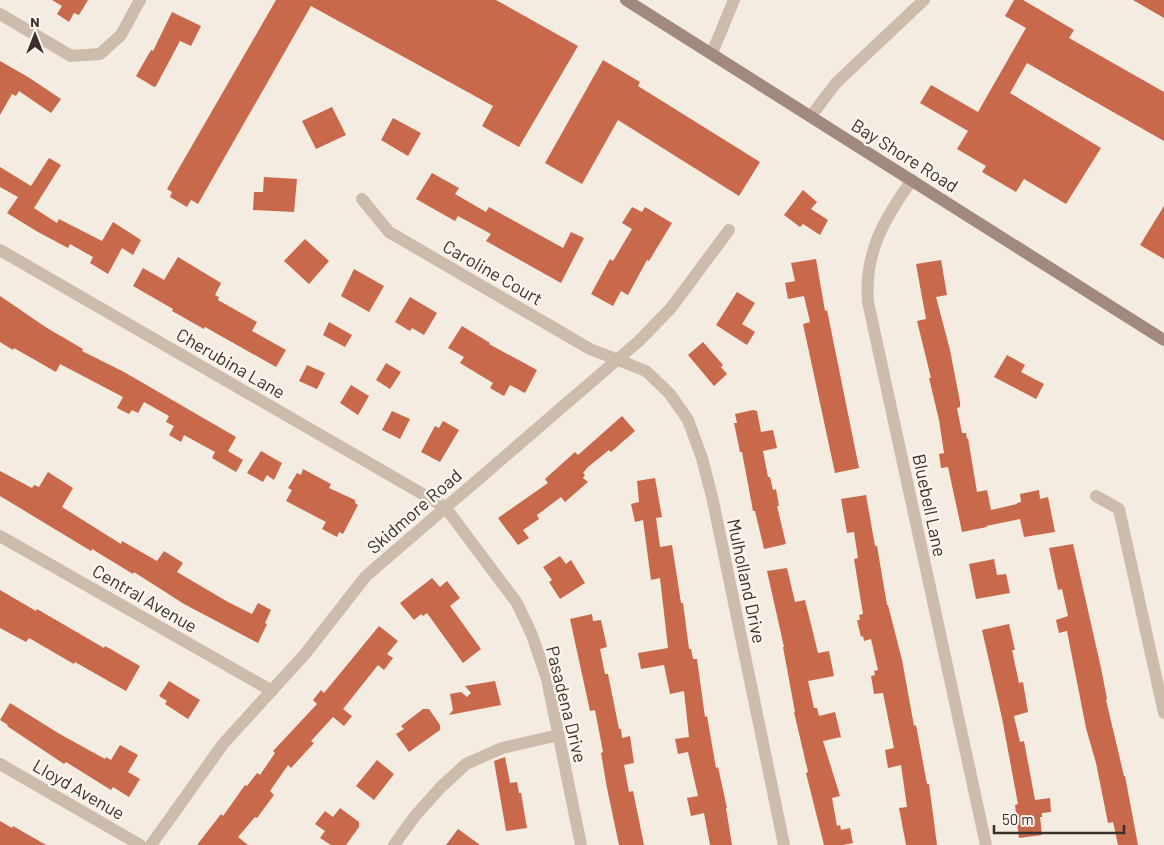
<svg xmlns="http://www.w3.org/2000/svg" width="1164" height="845" viewBox="0 0 1164 845" font-family="Barlow,sans-serif">
  <rect width="100%" height="100%" fill="#f4ebe1"/>
  <!-- building -->
  <path fill="#c8694b" d="M52,0H88L79,15L74,13L69,22L57,14L62,6Z
    M276,0H496L578,46L519,147L482,126L493,106L311,6L198,204L191,200L187,207L170,197L172,192L167,189Z
    M1014,0H1023L1074,30L1069,38L1164,92V141L1027,63L1010,93L1101,148L1066,204L1024,179L1016,192L982,172L986,166L957,149L968,131L920,103L931,85L978,112L1026,28L1005,16Z
    M1133,0H1164V18Z
    M172,12L201,26L191,46L180,41L156,86L154,87L136,76L151,50L153,51Z
    M603,60L640,82L638,86L760,162L739,196L618,120L582,184L545,163Z
    M0,61L28,77L61,99L51,113L19,91L16,96L12,94L0,115Z
    M332,107L346,135L316,149L302,121Z
    M393,118L421,133L408,156L381,140Z
    M49,158L61,165L34,208L57,223L59,219L102,241L113,222L141,240L133,255L122,248L108,274L90,263L93,257L70,244L68,248L38,232L7,213L18,197L0,187V167L31,186Z
    M432,173L459,188L455,194L486,212L489,207L563,248L571,232L584,238L561,283L486,241L491,234L458,216L455,221L416,199Z
    M264,177L297,179L294,212L253,210L254,192H263Z
    M803,190L817,202L811,209L828,220L820,235L803,224L800,227L784,215Z
    M1164,206V259L1140,245Z
    M632,207L642,212L645,207L672,223L649,261L647,260L628,295L621,291L613,306L591,294L610,259L613,261L632,229L622,223Z
    M305,239L329,261L309,284L284,261Z
    M178,257L221,283L215,295L219,297L218,300L257,322L252,331L286,350L276,367L205,327L204,329L172,311L173,309L133,286L143,268L164,280Z
    M816,259L825,311L827,310L859,468L835,473L803,324L810,322L804,296L788,299L785,283L795,281L791,263Z
    M941,260L947,295L936,297L950,350L960,402V407L957,408L962,433H966L967,439L968,438L977,492L987,490L991,510L1017,504V503L1021,502L1020,494L1039,490L1040,499L1048,497L1055,532L1024,537L1020,519L986,526L987,527L962,532L948,467L941,468L939,454L944,453L939,420L929,378H931L917,321L926,319L916,264Z
    M354,269L384,286L369,312L341,296Z
    M737,292L755,303L742,324L755,332L747,345L716,325Z
    M0,296L47,328L83,349L82,351L124,372L236,437L228,451L243,460L236,472L212,458L215,452L184,435L181,442L169,435L174,426L166,422L169,416L144,402L138,413L132,410L129,414L117,408L123,397L60,364L56,372L14,348L13,350L0,342Z
    M410,297L437,313L424,335L412,328L410,331L395,322Z
    M329,322L352,335L345,347L323,335Z
    M462,326L490,343L489,344L537,370L525,393L510,385L504,396L490,388L493,383L460,363L464,357L448,348Z
    M703,342L723,365L721,367L727,374L714,386L688,355Z
    M1007,355L1025,365L1021,372L1044,384L1036,399L994,377Z
    M386,363L401,372L390,389L376,380Z
    M307,365L325,373L317,389L299,381Z
    M351,385L369,396L358,415L340,403Z
    M753,410L757,411L761,432L773,430L777,448L763,451L768,477H770L773,490L776,489L779,506H777L786,544L764,549L755,511H753L742,452H740L734,423H737L735,414Z
    M392,411L410,419L400,439L382,430Z
    M622,416L635,431L611,452L609,450L588,467L583,473L585,475L583,478L588,482L565,502L561,497L537,515L539,519L523,530L529,538L518,545L498,518L548,483L545,479L575,452L578,455Z
    M443,421L459,430L440,462L421,452L435,426L439,428Z
    M261,451L282,463L274,480L267,475L263,482L247,473Z
    M303,469L331,484L329,488L355,500V503L358,505L343,534L339,532L337,537L322,529L326,522L286,501L292,490L288,488L297,473L301,475Z
    M0,471L32,488L34,485L39,487L48,472L73,488L62,507L121,544L122,541L157,561L164,551L183,563L177,572L228,602L252,614L258,603L271,610L265,623L267,624L258,643L184,604L134,572L133,574L92,549L91,551L0,496Z
    M655,478L662,517L656,518L660,547L672,545L681,603H683L689,649H691L693,659H697L705,717L707,716L716,768L718,767L727,808H726L732,845H710L704,813L691,816L687,798L698,796L688,752L678,754L675,739L689,737L684,691L670,694L664,665L641,669L638,653L668,648L660,578L651,580L643,520L635,522L631,504L639,502L637,481Z
    M866,495L875,546H877L887,605H888L902,660L914,726L916,725L927,784H929L937,845H906L899,808L907,807L901,765L888,768L885,750L894,748L883,693L874,694L871,676L875,675L874,671L878,670L871,639L864,641L863,636L861,637L857,620H860L859,615L863,614L854,559L858,558L854,532L847,533L841,499Z
    M1073,544L1101,668L1107,699L1106,700L1124,776H1125L1138,845H1118L1113,822L1108,823L1096,763L1086,728L1067,631L1059,633L1056,620L1068,616L1062,589L1058,590L1049,548Z
    M560,556L566,564L571,560L585,583L560,599L549,582L552,580L543,567Z
    M994,559L997,575L1006,574L1010,593L976,599L969,564Z
    M787,568L795,602L805,600L818,653L829,651L834,676L808,681L814,708H817L819,716L835,712L841,737L823,741L840,796L832,798L837,826L840,825L841,830L850,828L853,843L843,845H824L806,773L808,772L794,712H795L783,647H784L767,571Z
    M432,578L440,587L447,581L460,598L450,606L481,649L463,663L427,613L423,616L421,614L414,620L400,603Z
    M0,590L36,611L37,609L104,648L105,646L140,666L126,691L75,662L74,664L29,638L26,642L0,628Z
    M592,614L593,621L601,620L607,647L600,649L605,674H608L619,729H621L622,738L630,736L634,763L624,765L629,792L633,791L644,845H619L607,788L601,753L603,752L595,710L590,711L570,619Z
    M1009,624L1015,650H1012L1019,683L1023,682L1028,712L1014,716L1020,742L1024,741L1035,800L1050,798L1051,812L1042,813V817H1040L1042,835L1019,838L1015,805L1018,804L1002,718L982,630Z
    M379,626L398,641L387,654L393,658L384,670L378,665L343,709L352,716L344,726L333,717L311,741L314,743L291,768L288,765L270,791L274,795L257,818L255,817L238,837L248,845H197L221,814L223,816L245,785L247,786L257,773L260,775L275,753L273,751L317,704L313,700L321,690L324,693Z
    M169,681L200,700L188,719L165,704L167,701L159,696Z
    M495,681L501,705L449,715L453,710L450,694L461,692L467,697L471,693L465,686Z
    M10,703L58,733L105,759L106,757L111,760L120,745L138,755L128,772L140,779L129,797L113,787L111,790L66,762L64,764L7,726L8,725L0,720Z
    M423,709H429L440,725V730L409,752L396,734L404,729L401,726Z
    M505,757L510,783L517,782L519,793H521L527,828L506,831L494,761Z
    M377,760L394,774L374,800L356,786Z
    M340,808L359,822V827L346,845H331L320,838L325,831L315,824L325,811L333,817Z
    M0,821L12,828L13,826L46,845H0Z
    M458,829L480,845H446Z"/>
  <g fill="none" stroke-linecap="round" stroke-linejoin="round">
    <!-- minor -->
    <path stroke="#cdbbac" stroke-width="12" d="M0,14L71,56L100,54L121,35L140,0
      M712,53L734,0
      M811,116L836,83L924,0
      M912,180C884,219 864,253 868,302L986,845
      M362,199L389,232L590,349L646,371L670,394L688,420L702,458L713,501L784,845
      M0,250L445,507L517,603L532,635L547,679L581,845
      M1096,496L1119,509L1164,713
      M0,536L272,691
      M0,764L140,845
      M151,845L223,744L305,654L366,576L639,341L671,308L729,230
      M394,845L415,816L441,787L466,764L502,748L559,735"/>
    <!-- secondary -->
    <path stroke="#a18a7d" stroke-width="12" d="M626,0L1164,340"/>
  </g>
  <g text-anchor="middle" dominant-baseline="central" stroke-width="5" stroke-linejoin="round" paint-order="stroke">
    <!-- street labels -->
    <g font-size="18" fill="#3b302b" stroke="#fbf5ee">
      <text transform="translate(905 155) rotate(32)">Bay Shore Road</text>
      <text transform="translate(493 272) rotate(30)">Caroline Court</text>
      <text transform="translate(231 363) rotate(30)">Cherubina Lane</text>
      <text transform="translate(930 505) rotate(78)">Bluebell Lane</text>
      <text transform="translate(414 511) rotate(-41)">Skidmore Road</text>
      <text transform="translate(747 581) rotate(78)">Mulholland Drive</text>
      <text transform="translate(145 598) rotate(30)">Central Avenue</text>
      <text transform="translate(567 704) rotate(76)">Pasadena Drive</text>
      <text transform="translate(79 789) rotate(30)">Lloyd Avenue</text>
    </g>
  </g>
  <!-- north arrow -->
  <g transform="translate(35 35)" stroke="#fbf5ee" stroke-width="4" paint-order="stroke">
  <path d="M0-4L9 19L0 12L-9 19Z" fill="#3b302b"/>
  <text y="-8" font-size="14" font-weight="bold" text-anchor="middle" fill="#3b302b">N</text>
  </g>
  <!-- scale -->
  <path d="M994 825v8h130v-8" fill="none" stroke="#3b302b" stroke-width="2.5"/>
  <text x="1002" y="825" font-size="15" fill="#3b302b" stroke="#fbf5ee" stroke-width="4" paint-order="stroke">50 m</text>
</svg>
